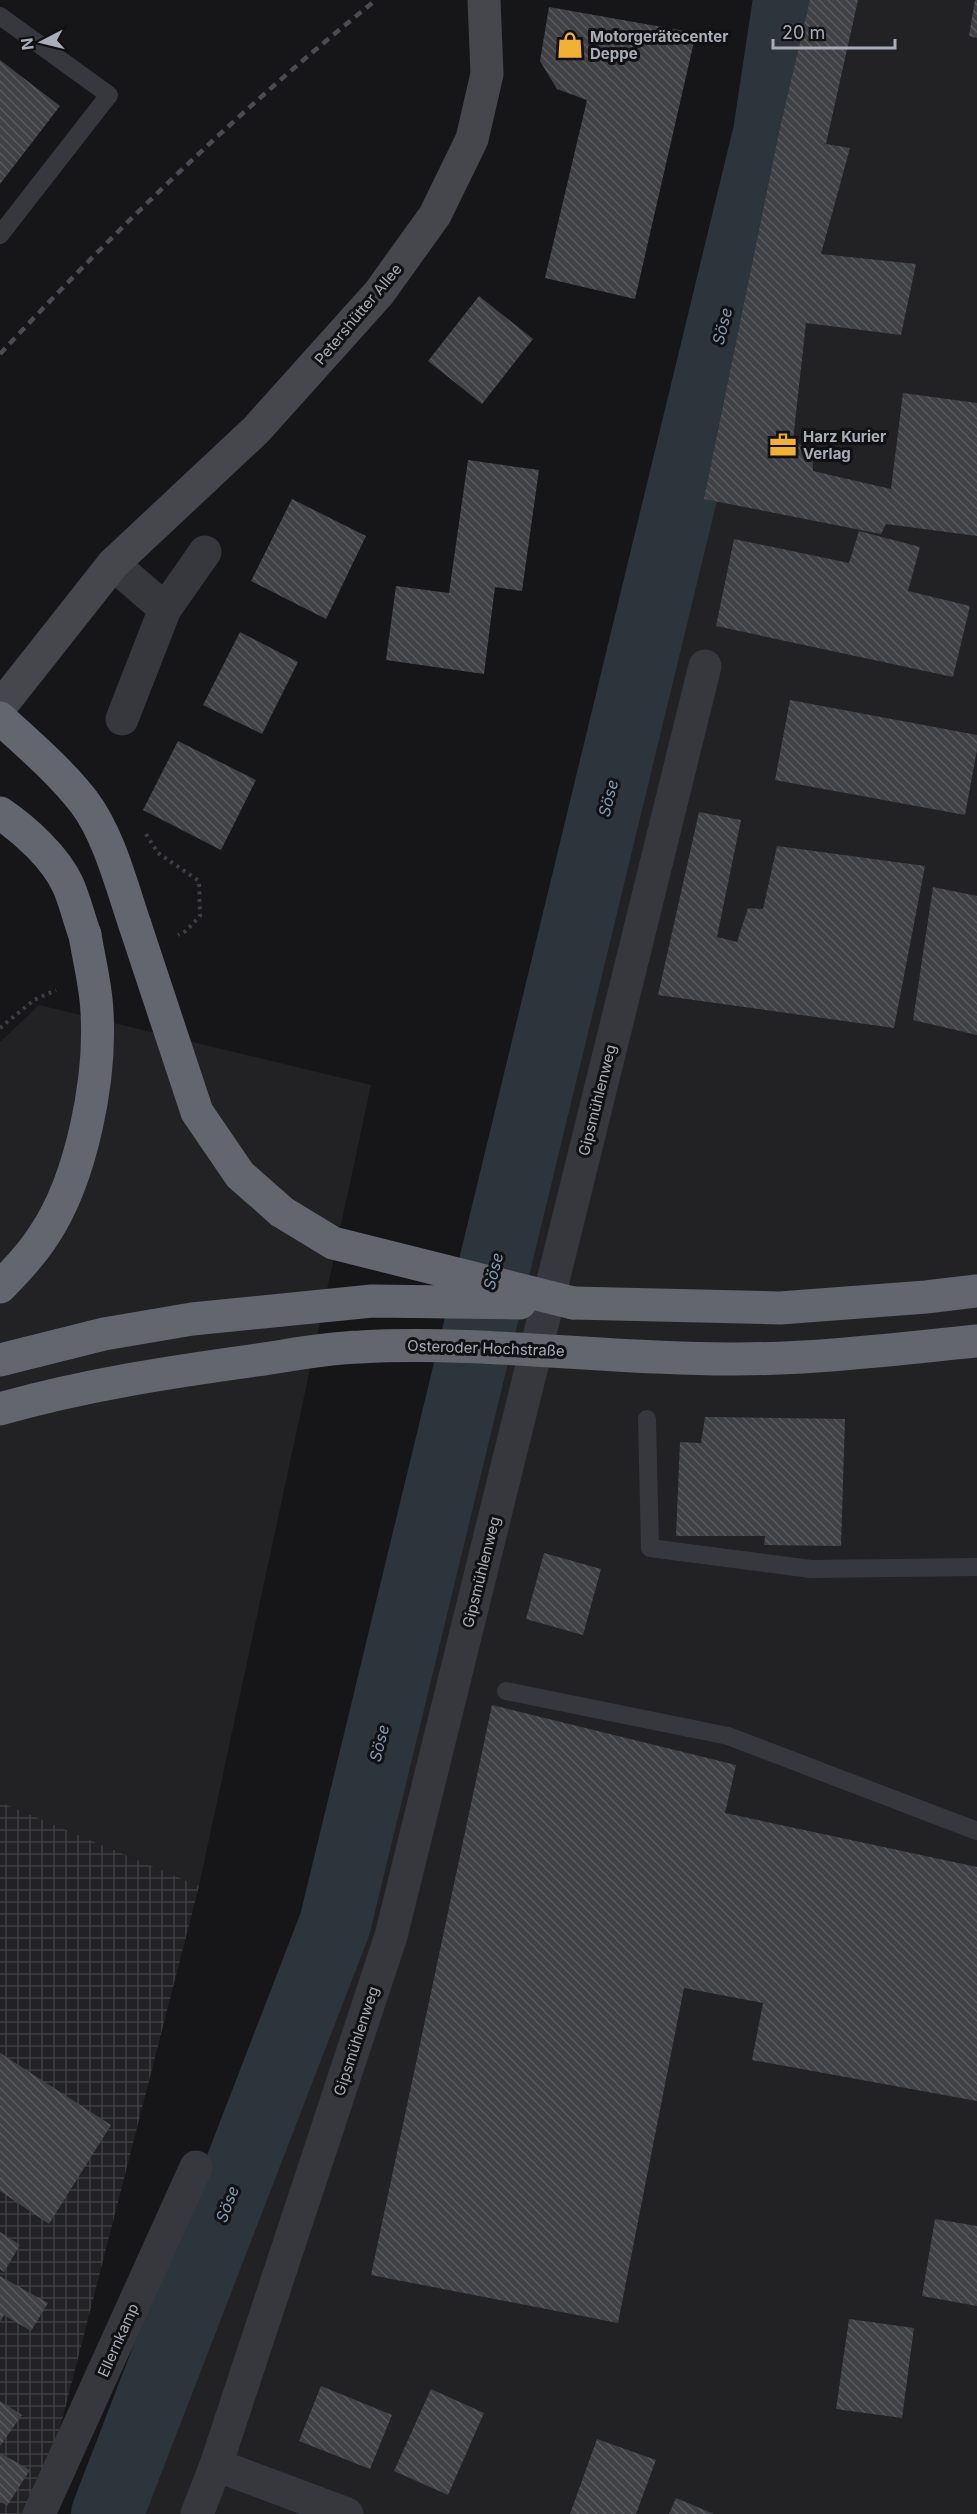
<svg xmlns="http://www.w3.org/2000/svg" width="977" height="2514" viewBox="0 0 977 2514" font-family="Inter,sans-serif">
  <defs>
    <pattern id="industrial-grid" width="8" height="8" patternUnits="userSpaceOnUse" patternTransform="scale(1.5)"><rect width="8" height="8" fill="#222225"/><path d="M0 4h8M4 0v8" fill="none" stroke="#3f3f43"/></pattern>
    <pattern id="building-back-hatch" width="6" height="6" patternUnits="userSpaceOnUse" patternTransform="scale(1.5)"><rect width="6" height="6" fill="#404145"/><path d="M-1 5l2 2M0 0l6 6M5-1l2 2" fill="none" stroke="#595a5e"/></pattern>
  </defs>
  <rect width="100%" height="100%" fill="#161618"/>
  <!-- built -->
  <path fill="#222225" d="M804,0H977V2514H131L351,1944L704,499L780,127Z
    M39,1005L371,1085L199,1886L0,1802V1042Z"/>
  <!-- industrial -->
  <path fill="url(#industrial-grid)" d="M0,1802L199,1886L38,2514H0Z"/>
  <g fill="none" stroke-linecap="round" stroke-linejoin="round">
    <!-- river -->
    <path stroke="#2c353c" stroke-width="72" d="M107,2514L335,1924L769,133L789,0"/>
  </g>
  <!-- building -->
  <path fill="url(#building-back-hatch)" d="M810,0H858L826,144L850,148L821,254L916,264L901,335L806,323L793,440L812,452L813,471L891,489L903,393L977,403V536L886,524L881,534L704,499L780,128Z
    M975,0H977V38L969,36Z
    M549,7L696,33L635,299L545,278L587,100L557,89L540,61Z
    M0,60L60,106L0,184Z
    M479,296L533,339L482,404L428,361Z
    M468,460L539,470L522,591L495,587L484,674L386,660L396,586L449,593Z
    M292,499L366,536L326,619L251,581Z
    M859,531L920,547L908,591L970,606L953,677L716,626L734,539L849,563Z
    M240,632L298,662L262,734L203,705Z
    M790,700L977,735V750L965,815L775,780Z
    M178,741L256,780L221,850L143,810Z
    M699,812L741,820L717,937L737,942L748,908L763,909L777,846L925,866L894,1028L658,995Z
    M933,887L977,896V1035L913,1020Z
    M705,1417L845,1419L841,1546L764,1545L765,1536H676L680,1442L701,1443Z
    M544,1553L601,1569L583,1635L526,1619Z
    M492,1705L736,1765L725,1813L977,1867V2101L752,2060L763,2003L684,1988L618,2323L371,2275Z
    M0,2053L111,2125L49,2224L0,2191Z
    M935,2219L977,2226V2306L922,2296Z
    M0,2232L20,2245L4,2272L0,2269Z
    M0,2276L48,2303L31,2331L4,2315L0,2322Z
    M849,2319L914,2328L902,2418L836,2409Z
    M321,2386L392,2415L370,2469L299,2441Z
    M431,2389L484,2413L448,2495L394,2471Z
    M0,2401L22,2415L0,2446Z
    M597,2439L656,2460L636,2514H570Z
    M0,2453L30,2470L7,2506L0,2501Z
    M676,2498L714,2514H669Z"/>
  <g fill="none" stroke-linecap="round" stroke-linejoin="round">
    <!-- path -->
    <path stroke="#3d3f44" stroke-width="4" stroke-dasharray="3 4.5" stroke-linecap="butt" d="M146,834L158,853L199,881L200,916L186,931L178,935
      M0,1028L34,1000L56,990"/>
    <!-- lane -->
    <path stroke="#37383d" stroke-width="18" d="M0,16L109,95L0,235
      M647,1419L650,1548L811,1569L977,1567
      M506,1691L728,1736L977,1831"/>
    <!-- street -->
    <path stroke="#37383d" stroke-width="33" d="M113,564L165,609
      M122,719L165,609L205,552
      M216,2465L347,2514
      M39,2514L196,2167
      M197,2514L216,2465L391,1936L705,666"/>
    <!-- secondary -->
    <path stroke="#45474d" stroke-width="33" d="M0,707L113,564L256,430L379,293L435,215L472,139L487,74L484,0"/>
    <!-- highway -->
    <path stroke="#63666e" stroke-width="33" d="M0,718C29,745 60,771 84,802C109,835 122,887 135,925
      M0,813C25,830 55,857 68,885C75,901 79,919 85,935
      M573,1303L780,1308L926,1297L977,1291"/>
    <!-- rail -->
    <path stroke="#4a4c52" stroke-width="4.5" stroke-dasharray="8 6" stroke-linecap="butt" d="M0,354C117,228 242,107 376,0"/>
    <!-- highway-bridge -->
    <path stroke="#63666e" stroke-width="33" d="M135,925L197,1112L240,1175L282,1212L333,1243L573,1303
      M0,1287C16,1271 32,1254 44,1235C82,1178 101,1079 97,1012C96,986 89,960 85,935
      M0,1360L104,1334L192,1319L372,1301L520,1303
      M0,1409C84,1385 170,1372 257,1360C291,1355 326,1348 360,1347C486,1340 610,1360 735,1359C816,1359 897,1349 977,1341"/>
  </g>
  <!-- icons -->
  <defs>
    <symbol id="shop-bare" viewBox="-9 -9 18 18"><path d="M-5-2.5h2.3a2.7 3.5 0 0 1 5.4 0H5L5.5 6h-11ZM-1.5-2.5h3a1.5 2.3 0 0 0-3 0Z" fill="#f2b134" stroke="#111113" stroke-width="2.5" paint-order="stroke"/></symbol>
    <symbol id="office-bare" viewBox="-9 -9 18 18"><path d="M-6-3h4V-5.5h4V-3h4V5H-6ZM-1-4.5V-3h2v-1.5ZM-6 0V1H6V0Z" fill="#f2b134" stroke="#111113" stroke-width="2.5" paint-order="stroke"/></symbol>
  </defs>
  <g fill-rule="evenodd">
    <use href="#shop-bare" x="551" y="26" width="38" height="38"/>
    <use href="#office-bare" x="764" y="426" width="38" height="38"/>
  </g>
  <g text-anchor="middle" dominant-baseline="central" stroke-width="6" stroke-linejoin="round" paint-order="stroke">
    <!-- poi labels -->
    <g font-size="15" font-weight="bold" fill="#a8adb8" stroke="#111113" text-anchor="start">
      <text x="590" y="36">Motorgerätecenter<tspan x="590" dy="17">Deppe</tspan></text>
      <text x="803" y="436">Harz Kurier<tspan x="803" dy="17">Verlag</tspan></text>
    </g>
    <!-- street labels -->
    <g font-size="15" fill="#a8adb8" stroke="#111113">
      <text transform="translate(358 314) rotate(-50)">Petershütter Allee</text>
      <text transform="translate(597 1100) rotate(-76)">Gipsmühlenweg</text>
      <text transform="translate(486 1348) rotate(2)">Osteroder Hochstraße</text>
      <text transform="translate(481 1572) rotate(-76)">Gipsmühlenweg</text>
      <text transform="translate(356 2041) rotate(-72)">Gipsmühlenweg</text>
      <text transform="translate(118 2340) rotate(-66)">Ellernkamp</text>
    </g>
    <!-- water labels -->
    <g font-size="16" font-style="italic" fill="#7f9bb3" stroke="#111113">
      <text transform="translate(722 326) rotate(-76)">Söse</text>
      <text transform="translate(608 798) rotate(-76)">Söse</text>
      <text transform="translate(493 1271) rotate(-76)">Söse</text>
      <text transform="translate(379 1743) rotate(-76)">Söse</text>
      <text transform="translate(227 2204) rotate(-69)">Söse</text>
    </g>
  </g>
  <!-- north arrow -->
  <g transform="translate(42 42) rotate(263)" stroke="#111113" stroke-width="4.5" paint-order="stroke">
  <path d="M0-4.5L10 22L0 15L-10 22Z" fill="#a8adb8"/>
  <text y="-9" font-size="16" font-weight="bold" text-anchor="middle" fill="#a8adb8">N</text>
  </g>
  <!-- scale -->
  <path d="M773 39v9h122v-9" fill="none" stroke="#a8adb8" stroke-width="3"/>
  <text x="782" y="39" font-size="18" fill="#a8adb8" stroke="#111113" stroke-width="4.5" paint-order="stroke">20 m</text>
</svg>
